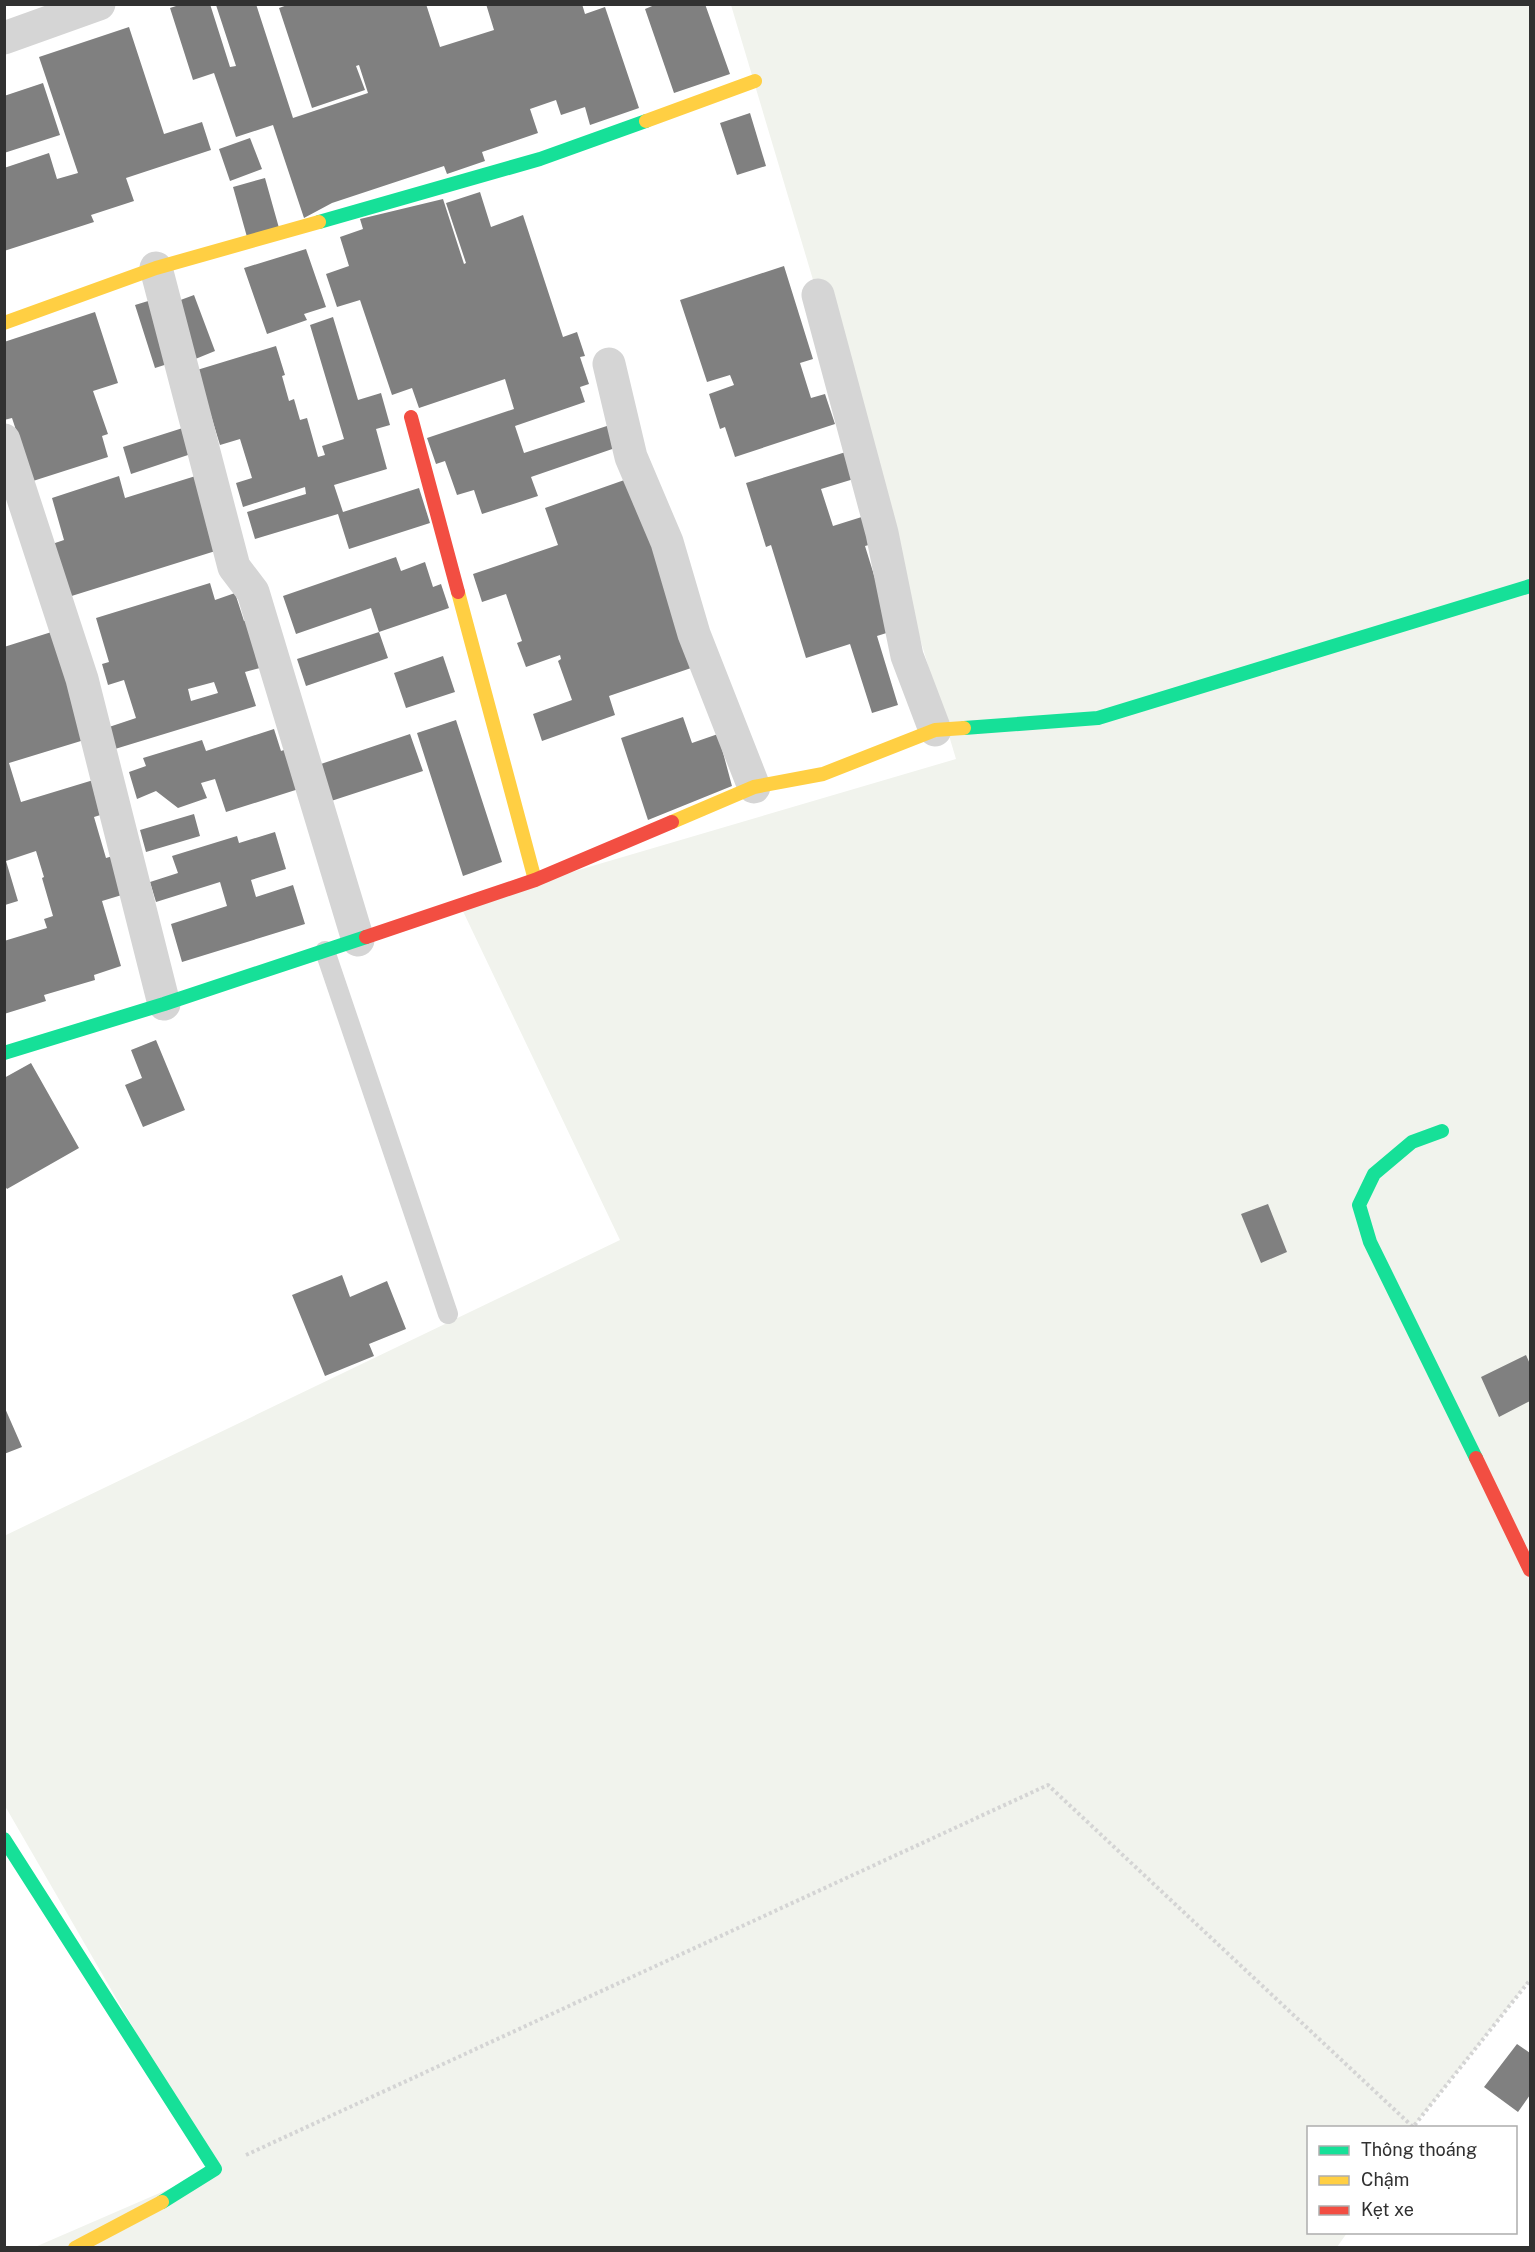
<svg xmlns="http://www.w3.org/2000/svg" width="1535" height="2252" viewBox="0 0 1535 2252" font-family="'Public Sans',sans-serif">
  <rect width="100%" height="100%" fill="#fff"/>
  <!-- green -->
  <path fill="#f1f3ed" d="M731,5H1530V1980L1413,2127L1308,2128V2232L1347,2233L1337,2247H35L215,2169L5,1806L4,1536L620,1240L460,905L956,759Z"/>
  <!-- building -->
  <path fill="#808080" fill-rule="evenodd" d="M182,4H210L230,67L236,66L216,5L256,4L293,118L368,93L359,65L356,66L365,90L312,108L279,8L290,4H426L440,47L494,30L486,4H582L585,14L605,7L639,108L590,125L585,107L561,115L556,100L530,109L538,133L482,152L485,161L447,174L444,166L332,203L304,218L273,125L236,137L214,73L193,80L170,8Z
    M657,4H705L730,74L674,93L645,9Z
    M129,27L164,134L202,122L211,150L126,178L134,201L91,215L94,222L4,251V168L49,153L57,179L78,173L39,57Z
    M43,83L60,135L4,153V96Z
    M750,113L766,166L737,175L720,123Z
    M250,138L262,169L230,181L219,149Z
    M265,178L279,228L247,237L233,187Z
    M480,192L491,227L523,215L563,337L577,332L585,356L580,357L589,384L580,387L585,402L515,426L524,453L613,424L621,446L531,477L538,496L482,514L474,490L457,495L445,461L436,464L427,438L514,409L505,379L419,408L412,388L392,395L360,300L337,307L326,274L349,266L340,237L363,229L360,219L443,199L464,264L466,263L446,203Z
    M306,249L326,307L304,314L307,320L267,334L244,268Z
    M784,266L813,359L800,363L811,398L825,394L835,424L735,457L725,427L720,429L709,394L734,385L730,375L707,382L680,300Z
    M194,295L215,351L188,362L167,305Z
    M158,298L177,361L155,368L135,305Z
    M95,312L118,383L93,391L108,434L102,436L108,457L33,481L12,418L4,420V342Z
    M333,317L358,400L381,393L390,425L376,429L387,469L334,485L343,512L419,488L430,523L349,549L338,514L255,539L247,512L306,494L305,487L243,507L236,483L252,478L240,439L220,445L197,370L276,346L285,375L282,376L289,401L294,399L300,420L307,418L318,457L325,455L322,446L344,439L310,325Z
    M189,426L197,452L131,474L123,447Z
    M849,451L857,478L821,489L833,526L868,515L876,543L865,546L882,601L896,630L877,636L898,705L872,713L850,644L806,658L771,545L766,547L746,483Z
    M202,474L225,548L62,599L46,546L64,540L52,498L119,476L125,498Z
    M630,478L697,666L609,696L615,715L542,741L533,714L572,700L558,661L561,659L560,655L526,667L517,643L522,641L506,594L482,602L473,574L558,545L545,508Z
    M396,557L401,571L425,562L433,587L441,584L449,608L379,632L371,608L296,634L283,596Z
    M210,583L215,600L235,593L244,621L251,618L260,668L245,672L256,706L115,749L109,727L136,718L124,680L108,685L102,664L109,662L96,618ZM214,682L218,693L191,701L188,689Z
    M61,629L94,737L9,763L21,802L100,778L110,812L94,817L106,858L123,853L135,891L102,901L121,966L94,975L95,980L44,995L46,1001L4,1014V941L47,928L44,919L53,916L42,878L44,877L36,851L6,861L18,901L5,905L4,647Z
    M379,632L388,658L306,686L297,659Z
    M443,656L455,692L406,708L394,673Z
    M683,717L692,743L718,734L732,786L648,820L621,738Z
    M456,720L502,862L463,876L417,733Z
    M274,729L281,751L293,747L305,787L226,812L215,779L201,783L207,798L178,808L156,791L137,799L129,772L146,766L143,758L202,740L206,751Z
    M410,734L423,771L325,803L312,767Z
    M194,814L200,836L146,852L140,830Z
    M275,832L286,869L251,880L256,897L293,885L305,924L182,962L171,924L227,906L220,882L156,902L150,882L178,873L172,856L237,836L239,843Z
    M156,1040L185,1110L143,1127L125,1085L142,1078L131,1050Z
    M31,1063L79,1148L7,1189L4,1185V1078Z
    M1268,1204L1287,1252L1261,1263L1241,1214Z
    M342,1275L350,1297L387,1281L406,1329L369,1344L374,1356L325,1376L292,1295Z
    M1526,1355L1530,1364V1401L1499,1417L1481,1377Z
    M4,1406L22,1447L4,1454Z
    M1517,2044L1530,2053V2095L1518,2112L1484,2087Z"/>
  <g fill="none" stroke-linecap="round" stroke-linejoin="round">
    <!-- path -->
    <path stroke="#d4d4d4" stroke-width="4" stroke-dasharray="3 3" stroke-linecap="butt" d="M246,2155L1048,1785L1413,2127L1530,1980"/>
    <!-- lane -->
    <path stroke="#d5d5d5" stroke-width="20" d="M325,951L448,1314"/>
    <!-- street -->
    <path stroke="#d5d5d5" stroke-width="33" d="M4,38L99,4
      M156,268L234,567L253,592L358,940
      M818,295L882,533L907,656L935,730
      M609,364L631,457L667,542L694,634L754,787
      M4,440L82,679L164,1004"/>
    <!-- fast -->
    <path stroke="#16e098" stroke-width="14" d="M319,222L540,159L646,121
      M964,728L1098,718L1530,586
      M4,1053L164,1004L366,937
      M1442,1131L1412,1142L1374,1174L1359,1205L1370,1242L1476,1458
      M4,1839L215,2169L162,2202"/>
    <!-- slow -->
    <path stroke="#ffcf43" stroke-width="14" d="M646,121L755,81
      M4,323L156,268L319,222
      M458,592L535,880
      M672,822L754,787L823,774L935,730L964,728
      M75,2248L162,2202"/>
    <!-- jam -->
    <path stroke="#f24e42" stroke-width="14" d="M411,417L458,592
      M366,937L535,880L672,822
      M1476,1458L1530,1570"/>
  </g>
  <!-- border -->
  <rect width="1535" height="2252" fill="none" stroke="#313131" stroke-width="12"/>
  <!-- legend -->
  <rect x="1307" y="2126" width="210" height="108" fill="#ffffff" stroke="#adadad" stroke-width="1.5"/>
  <rect x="1319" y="2146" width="30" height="9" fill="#16e098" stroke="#adadad" stroke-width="1.5"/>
  <text x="1361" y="2156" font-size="18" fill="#313131">Thông thoáng</text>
  <rect x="1319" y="2176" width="30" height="9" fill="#ffcf43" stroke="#adadad" stroke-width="1.5"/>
  <text x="1361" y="2186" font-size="18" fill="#313131">Chậm</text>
  <rect x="1319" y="2206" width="30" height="9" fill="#f24e42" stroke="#adadad" stroke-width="1.5"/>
  <text x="1361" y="2216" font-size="18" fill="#313131">Kẹt xe</text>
</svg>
